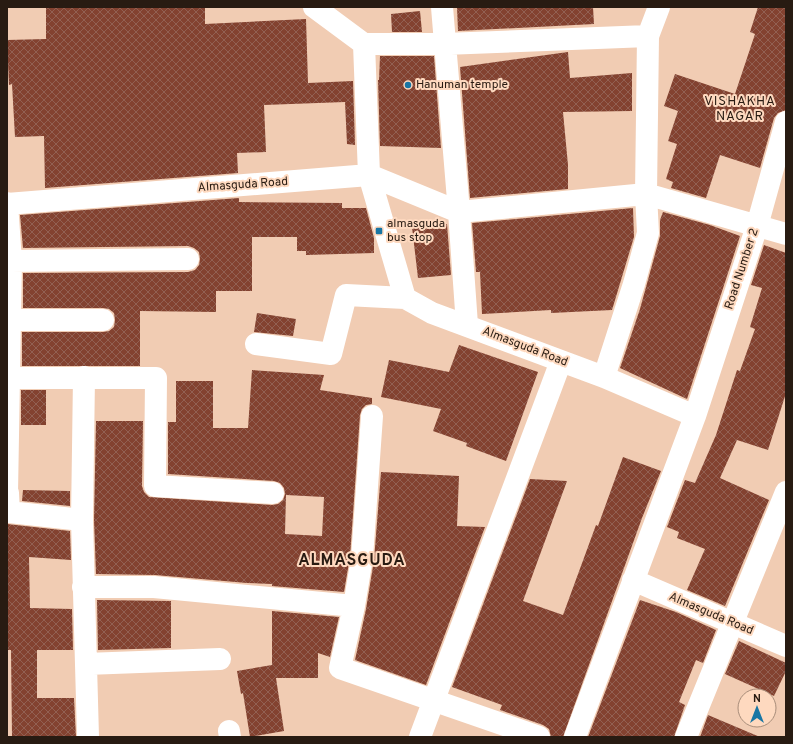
<svg xmlns="http://www.w3.org/2000/svg" width="793" height="744" viewBox="0 0 793 744" font-family="Overpass,sans-serif">
  <defs>
    <pattern id="building-cross-hatch" width="8" height="8" patternUnits="userSpaceOnUse"><rect width="8" height="8" fill="#834230"/><path d="M0 0l8 8M0 8l8-8" fill="none" stroke="#926052"/></pattern>
  </defs>
  <rect width="100%" height="100%" fill="#f1ccb3"/>
  <!-- building -->
  <path fill="url(#building-cross-hatch)" fill-rule="evenodd" d="M46,7H205V24L306,19L308,83L353,81L355,145L347,144L345,102L264,105L266,152L237,153L238,173L45,188L44,136L15,137L12,84L9,85L7,40L46,39Z
    M457,7H593L594,24L458,31Z
    M758,7H786V110L778,113L774,118L760,168L720,155L706,198L671,188L673,182L666,179L677,144L668,141L678,111L664,106L675,74L735,94L755,34L750,32Z
    M420,11L422,32H392L391,14Z
    M568,52L570,78L632,73V111L563,112L568,165V189L470,198L460,67Z
    M380,56H434L441,148L380,146L378,80H379Z
    M239,198V202L342,203V208H366L374,238V253L306,255V251H297V237H252V291H216V312L140,311V366H22V332H103L109,331L114,327L115,320L114,313L109,309L103,308H23V273L188,272L195,270L199,265L200,259L199,252L194,248L188,246L23,248L20,215Z
    M633,208L634,237L612,310L551,313V310L482,314L480,272H476L472,223Z
    M663,212L710,225L740,236L687,399L620,368L640,309L660,236V220Z
    M447,224L451,275L418,278L412,227Z
    M764,245L786,253V393L768,450L737,440L720,478L769,500L725,606L687,590L705,549L677,538L679,532L667,527L685,480L695,483L716,435L737,370L740,371L755,329L750,327L762,288L751,285Z
    M257,313L296,319L293,336L254,332Z
    M459,345L538,372L506,461L466,446L467,443L433,431L441,409L381,397L389,360L449,372Z
    M252,370L324,375L320,390L372,398V404L366,405L362,409L360,415L350,557L344,592L272,586V584L247,583L155,575L96,574L94,520L96,421H143L142,486L144,492L149,497L272,505L278,504L283,500L285,494L284,488L280,483L274,481L168,474V422H176V381H213V428H248ZM286,495L324,497L322,536L285,534Z
    M21,390H46V425H21Z
    M623,457L661,471L642,518L563,737H551L549,729L543,725L500,710L502,705L452,687L530,479L567,481L523,601L563,615L596,525L598,526Z
    M381,472L459,476L457,526L485,527L426,685L355,660L366,609L374,560Z
    M23,490L70,491V506L22,501Z
    M7,524L70,531L71,560L29,557L30,608L72,609L73,650H37V698H74L76,737H12L11,650H7Z
    M97,600L171,601V648L98,650Z
    M640,600L676,612L716,630L703,663L696,660L679,702L685,705L674,737H588Z
    M272,611L339,617L330,657L318,653V678H276L284,731L250,737L243,693L241,694L237,671L272,665Z
    M739,641L786,663V671L774,696L725,674Z
    M708,715L760,737H700Z"/>
  <g fill="none" stroke-linecap="round" stroke-linejoin="round">
    <!-- minor -->
    <path stroke="#fff" stroke-width="22" d="M314,7L364,44H444L648,36
      M442,7L459,212L467,325
      M364,44L369,175L405,298L432,313L604,377L695,416L575,737
      M7,203L11,261L7,493
      M7,204L369,175L459,212L646,194L786,234
      M11,261L188,259
      M11,320H103
      M256,344L331,354L346,295L405,298
      M84,377L82,520L88,737
      M604,377L634,284L648,233L646,194L648,36L659,7
      M10,378H156L155,486L273,493
      M372,416L362,558L354,606L340,668L539,737
      M695,416L757,226L786,122
      M8,493L9,512L82,520
      M633,580L786,646
      M83,587H154L354,606
      M86,664L220,659
      M229,731L230,737
      M420,737L561,361
      M686,737L786,492"/>
  </g>
  <!-- markers -->
  <g fill="#1976a4" stroke="#fed9bf" stroke-width="1.5">
    <circle cx="408" cy="85" r="4"/>
    <rect x="375" y="227" width="8" height="8" rx="2"/>
  </g>
  <g text-anchor="middle" dominant-baseline="central" stroke-width="4" stroke-linejoin="round" paint-order="stroke">
    <!-- poi labels -->
    <g font-size="12" fill="#281b12" stroke="#fed9bf" text-anchor="start">
      <text x="416" y="85">Hanuman temple</text>
      <text x="387" y="224">almasguda<tspan x="387" dy="14">bus stop</tspan></text>
    </g>
    <!-- street labels -->
    <g font-size="12" fill="#281b12" stroke="#fed9bf">
      <text transform="translate(243 185) rotate(-4)">Almasguda Road</text>
      <text transform="translate(742 269) rotate(-72)">Road Number 2</text>
      <text transform="translate(525 347) rotate(21)">Almasguda Road</text>
      <text transform="translate(711 614) rotate(23)">Almasguda Road</text>
    </g>
    <!-- neighbourhood labels -->
    <g font-size="13" letter-spacing="1" fill="#281b12" stroke="#fed9bf">
      <text x="740" y="102">VISHAKHA<tspan x="740" dy="15">NAGAR</tspan></text>
    </g>
    <!-- district labels -->
    <g font-size="16" font-weight="bold" letter-spacing="1" fill="#281b12" stroke="#fed9bf">
      <text x="352" y="561">ALMASGUDA</text>
    </g>
  </g>
  <!-- border -->
  <rect width="793" height="744" fill="none" stroke="#281b12" stroke-width="16"/>
  <!-- north arrow -->
  <g transform="translate(757 708)"><circle r="19" fill="#fed9bf" stroke="#a88d7a"/>
  <path d="M0-3L7 15L0 10L-7 15Z" fill="#1976a4"/>
  <text y="-6" font-size="11" font-weight="bold" text-anchor="middle" fill="#281b12">N</text>
  </g>
</svg>
